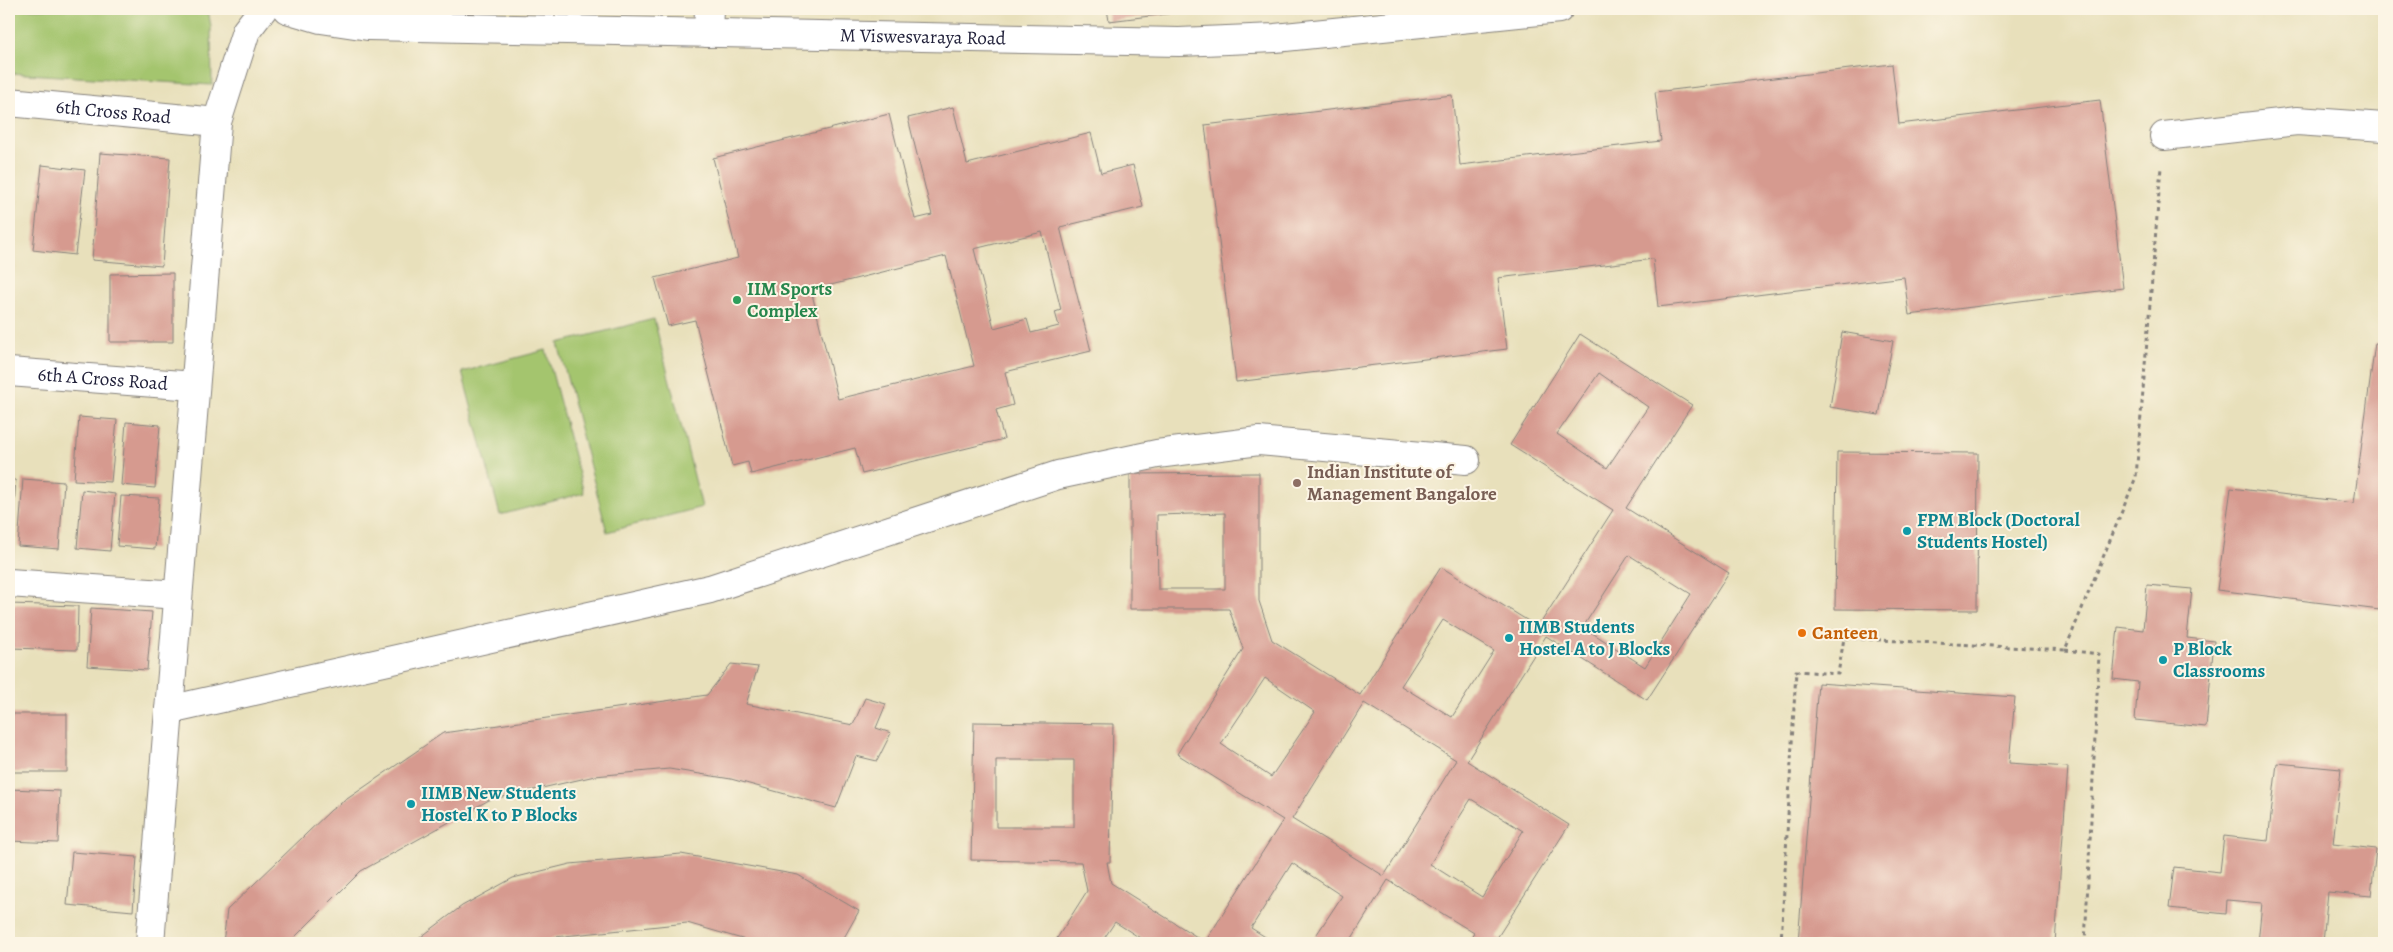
<svg xmlns="http://www.w3.org/2000/svg" width="2393" height="952" viewBox="0 0 2393 952" font-family="Alegreya,serif">
  <rect width="100%" height="100%" fill="#fcf5e5"/>
  <filter id="ink" filterUnits="userSpaceOnUse"><feTurbulence type="fractalNoise" baseFrequency=".02" numOctaves="2"/><feDisplacementMap in="SourceGraphic" scale="10" xChannelSelector="R" yChannelSelector="G"/><feConvolveMatrix kernelMatrix="1 2 1 2 8 2 1 2 1" color-interpolation-filters="sRGB"/></filter>
  <filter id="wash" filterUnits="userSpaceOnUse"><feTurbulence type="fractalNoise" baseFrequency=".0096" numOctaves="4" result="noise"/><feDisplacementMap in="SourceGraphic" scale="20" xChannelSelector="R" yChannelSelector="G"/><feGaussianBlur stdDeviation="1.12" result="paint"/><feColorMatrix in="noise" values="0 0 0 0 0 0 0 0 0 0 0 0 0 0 0 0 0 1.4 0 .05"/><feComposite in="paint" operator="in"/></filter>
  <g filter="url(#wash)">
    <rect width="100%" height="100%" fill="#e8e0bb"/>
    <!-- park -->
    <path fill="#a4c56e" stroke="#637454" d="M9,9H208L211,27L212,85L9,73Z
      M654,319L702,507L607,532L558,343Z
      M546,350L584,493L500,515L462,372Z"/>
    <g id="blocks">
      <!-- building -->
      <path fill="#d69a8f" fill-rule="evenodd" d="M1107,9H1198L1199,10L1109,21Z
        M1892,64L1899,124L2100,100L2123,288L1909,315L1904,277L1658,307L1653,259L1498,278L1507,349L1236,382L1205,125L1452,95L1460,165L1661,141L1655,92Z
        M953,107L967,164L1091,133L1101,173L1133,165L1143,207L1060,227L1091,351L1005,372L1013,405L996,410L1004,439L862,474L855,448L751,474L748,462L732,466L695,320L668,326L655,278L738,258L713,158L889,114L915,219L932,215L908,118ZM1042,232L1061,310L1055,312L1059,326L1031,333L1027,319L994,328L974,249ZM946,256L974,366L838,399L811,290Z
        M100,153L170,158L162,266L92,260Z
        M42,165L85,170L75,255L33,250Z
        M173,273V342H110V274Z
        M1842,332L1893,341L1879,415L1830,407Z
        M1580,334L1692,405L1626,508L1729,573L1647,700L1546,636L1467,761L1569,825L1497,938L1506,943H1468L1474,933L1388,880L1349,943H1311L1342,896L1292,863L1251,928L1275,943H1148L1115,922L1101,943H1054L1087,891L1081,862L971,860L974,722L1113,724L1110,862H1107L1111,883L1205,942L1283,820L1177,754L1243,649L1229,609H1130V474L1259,473V601L1272,640L1360,695L1441,567L1538,627L1613,510L1510,445ZM1599,373L1648,407L1607,468L1557,434ZM1225,513V589H1158L1157,515ZM1629,555L1691,594L1645,667L1583,627ZM1443,620L1494,651L1452,717L1401,686ZM1265,678L1315,712L1271,777L1221,744ZM1364,703L1456,760L1384,876L1292,819ZM996,760H1074V827H996ZM1471,799L1523,831L1482,897L1430,864Z
        M2375,343L2384,344V576L2380,610L2217,590L2231,488L2354,503Z
        M79,417L117,420L111,482L74,480Z
        M126,422L160,425L155,488L121,485Z
        M1837,452L1978,453L1977,610L1835,609Z
        M23,479L64,482L59,549L18,546Z
        M9,480H16L11,542H9Z
        M82,490L115,494L110,551L77,548Z
        M121,496L159,498L155,549L117,546Z
        M2147,585L2192,589L2187,638L2214,641L2206,727L2135,720L2138,682L2113,679L2118,627L2143,630Z
        M9,604L78,606L77,650L9,648Z
        M91,608L152,612L147,670L87,666Z
        M731,664L758,667L746,704L853,725L865,698L886,704L876,728L891,733L877,761L856,756L836,808L731,779L669,769L595,776L489,800L361,871L289,943H223L227,910L331,810L443,733L707,695Z
        M1818,683L2015,697L2009,763L2068,767L2055,943L2001,940V943H1798Z
        M9,714H67V772H9Z
        M2277,763L2341,769L2333,844L2376,849L2371,896L2328,892L2323,943H2258L2262,903L2227,900L2226,914L2169,908L2174,867L2220,872L2224,836L2268,841Z
        M9,789L60,791L58,843L9,841Z
        M72,852L137,857L133,911L67,905Z
        M681,854L798,875L859,911L841,943H756L687,923L555,937L543,943H413L462,906L513,878L570,864Z"/>
    </g>
  </g>
  <g filter="url(#ink)">
    <use href="#blocks" fill-opacity="0" stroke="#85817b" stroke-width="1"/>
    <g fill="none" stroke-linecap="round" stroke-linejoin="round">
      <defs>
        <g id="minor">
          <path id="s1" d="M287,9L321,19L368,26L1179,42L1275,38L1559,9"/>
          <path d="M708,33L709,9"/>
          <path id="s2" d="M9,102L217,122"/>
          <path d="M2164,136L2297,121L2384,127"/>
          <path id="s3" d="M9,372L195,386"/>
          <path d="M9,583L178,595"/>
          <path d="M169,710L710,589L1058,475L1157,454L1259,441L1466,460"/>
          <path d="M150,943L217,122L246,31L263,9"/>
        </g>
      </defs>
      <!-- minor casing -->
      <use href="#minor" stroke="#85817b" stroke-width="30"/>
      <!-- path -->
      <path stroke="#85817b" stroke-width="3" stroke-dasharray="4 4" stroke-linecap="butt" d="M2065,650L2099,654L2085,943
        M1781,943L1796,671L1838,674L1844,638L2065,650L2136,477L2161,167"/>
      <!-- minor -->
      <use href="#minor" stroke="#fff" stroke-width="28"/>
    </g>
  </g>
  <!-- markers -->
  <circle fill="#2e9e5b" stroke="#fcf5e5" stroke-width="2" cx="737" cy="300" r="5"/>
  <circle fill="#8d6e63" stroke="#fcf5e5" stroke-width="2" cx="1297" cy="483" r="5"/>
  <g fill="#0f9aa8" stroke="#fcf5e5" stroke-width="2">
    <circle cx="1907" cy="531" r="5"/>
    <circle cx="1509" cy="638" r="5"/>
    <circle cx="2163" cy="660" r="5"/>
    <circle cx="411" cy="804" r="5"/>
  </g>
  <circle fill="#e8710a" stroke="#fcf5e5" stroke-width="2" cx="1802" cy="633" r="5"/>
  <g text-anchor="middle" dominant-baseline="central" stroke-width="4" stroke-linejoin="round" paint-order="stroke">
    <!-- street labels -->
    <g font-size="19" fill="#22223b" stroke="#fcf5e5">
      <text stroke="none"><textPath href="#s1" startOffset="638">M Viswesvaraya Road</textPath></text>
      <text stroke="none"><textPath href="#s2" startOffset="105">6th Cross Road</textPath></text>
      <text stroke="none"><textPath href="#s3" startOffset="94">6th A Cross Road</textPath></text>
    </g>
    <!-- leisure labels -->
    <g font-size="19" font-weight="bold" fill="#27864d" stroke="#fcf5e5" text-anchor="start">
      <text x="747" y="289">IIM Sports<tspan x="747" dy="22">Complex</tspan></text>
    </g>
    <!-- education labels -->
    <g font-size="19" font-weight="bold" fill="#785e54" stroke="#fcf5e5" text-anchor="start">
      <text x="1307" y="472">Indian Institute of<tspan x="1307" dy="22">Management Bangalore</tspan></text>
    </g>
    <!-- culture labels -->
    <g font-size="19" font-weight="bold" fill="#0d838f" stroke="#fcf5e5" text-anchor="start">
      <text x="1917" y="520">FPM Block (Doctoral<tspan x="1917" dy="22">Students Hostel)</tspan></text>
      <text x="1519" y="627">IIMB Students<tspan x="1519" dy="22">Hostel A to J Blocks</tspan></text>
      <text x="2173" y="649">P Block<tspan x="2173" dy="22">Classrooms</tspan></text>
      <text x="421" y="793">IIMB New Students<tspan x="421" dy="22">Hostel K to P Blocks</tspan></text>
    </g>
    <!-- food labels -->
    <g font-size="19" font-weight="bold" fill="#c56008" stroke="#fcf5e5" text-anchor="start">
      <text x="1812" y="633">Canteen</text>
    </g>
  </g>
  <!-- margin -->
  <rect width="2393" height="952" fill="none" stroke="#fcf5e5" stroke-width="30"/>
</svg>
